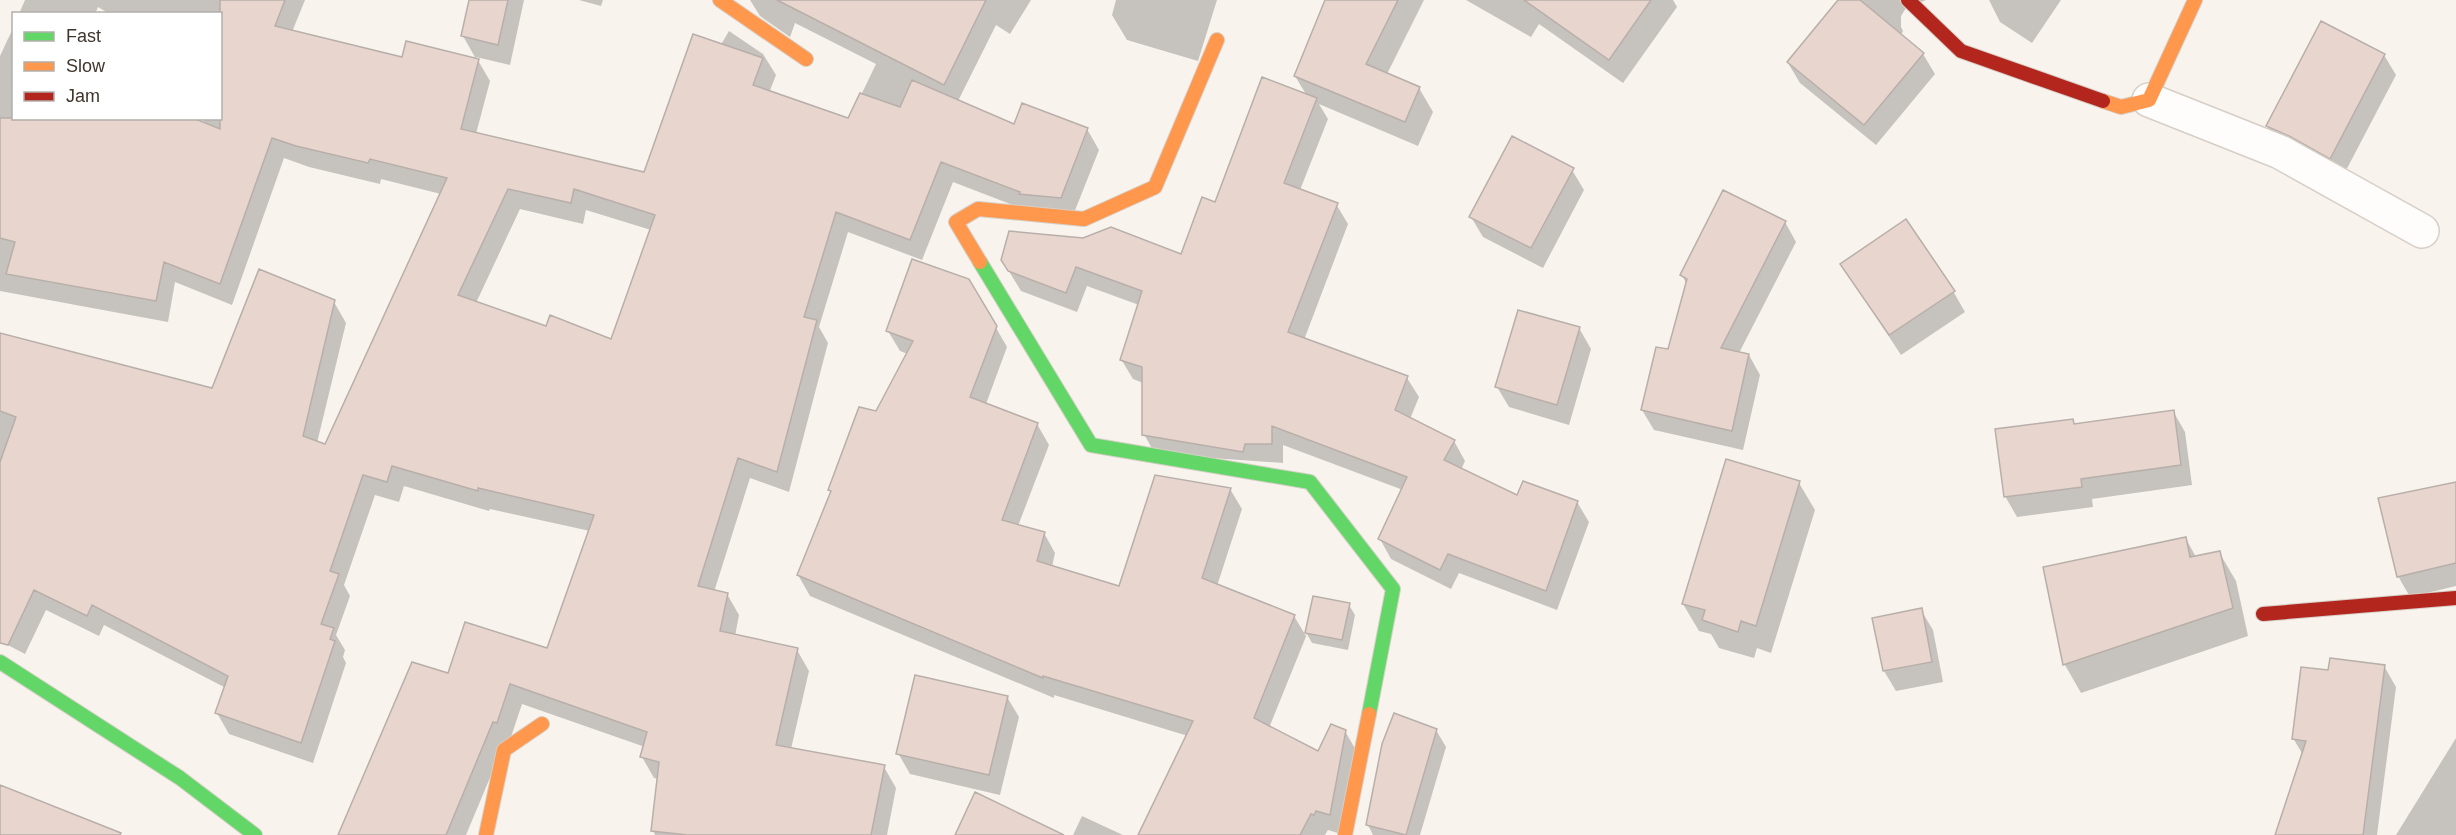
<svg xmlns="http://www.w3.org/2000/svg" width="2456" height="835" viewBox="0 0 2456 835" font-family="Arial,sans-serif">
  <rect width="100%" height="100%" fill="#f8f3ed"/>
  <!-- shadow -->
  <path fill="#0003" fill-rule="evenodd" d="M25,0H305L292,32L403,59H476L463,36L471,0H524L510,65L476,57L490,81L476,134L645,173L729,31L763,54L776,75L769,93L849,120L876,64L795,23L790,37L760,16L750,0H1031L1010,34L996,25L958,101L1015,126L1087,129L1099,150L1072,218L1031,212L953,182L922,260L848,232L819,327L828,343L789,492L750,478L714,592L727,594L739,615L735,636L797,650L809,671L791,749L884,767L896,788L887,835H655L653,830L659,779L654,778L642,757L645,747L522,704L509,743L505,742L466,835H340L449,675L548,650L590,531L490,509L489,511L404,486L399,502L375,495L344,585L350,596L336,635L345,650L343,657L346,663L313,763L229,734L217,713L226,688L104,625L99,636L46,610L25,654L0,641V334L213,390L334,302L346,323L317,443L326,446L441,194L381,179L380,184L309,167L284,158L232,305L175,282L168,322L0,291V56L14,26V118L190,157L205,118H220V14H110L98,7L95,14H19ZM520,209L583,224L586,210L651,230L612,341L547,328L476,303Z
    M579,0H603L601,6Z
    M1116,0H1217L1198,61L1127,40L1112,15Z
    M1326,0H1424L1387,74L1419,88L1433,112L1418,146L1319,104L1328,119L1300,190L1336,204L1348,224L1304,340L1407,378L1419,397L1410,419L1454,441L1465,461L1461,470L1518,497L1577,502L1589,522L1557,610L1459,573L1451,589L1391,559L1380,539L1403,490L1283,445V463L1155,454L1144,434L1143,383L1133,379L1121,359L1139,305L1087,286L1077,312L1021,291L1002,260L1181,256L1215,204L1307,96L1295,76Z
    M1466,0H1673L1677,7L1623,83L1539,24L1531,37Z
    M1840,0H1926L1906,8L1901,16V27L1903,31L1901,35L1923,54L1935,74L1876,145L1800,83L1788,63Z
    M1989,0H2061L2032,43L2000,22Z
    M2384,55L2396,75L2342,178L2279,147L2267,126Z
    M1572,170L1584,190L1543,268L1483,237L1471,217Z
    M1785,222L1796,242L1739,353L1749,355L1760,375L1743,450L1654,430L1642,410L1669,351L1687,285L1682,275Z
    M1842,265L1953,291L1965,312L1901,355Z
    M995,326L1007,347L986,404L1037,424L1049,445L1018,526L1044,533L1055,553L1052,567L1120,588L1230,489L1242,509L1217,586L1294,616L1306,636L1314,597L1349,605L1355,615L1348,650L1312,643L1307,634L1269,728L1319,753L1345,731L1357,752L1341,834L1328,830L1325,835H1140L1188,736L1054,695V698L810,596L798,575L832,494L830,490L877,412L908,354L900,351L888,331Z
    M1579,328L1591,349L1569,425L1509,407L1497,387Z
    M2173,411L2185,432L2192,485L2092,499L2093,507L2017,517L2005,496L2072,420L2075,425Z
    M1799,483L1815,510L1771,653L1757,648L1754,658L1719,648L1711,634L1699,631L1683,604Z
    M2456,485V586L2410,597L2398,576Z
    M2186,539L2196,557L2219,552L2236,581L2248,636L2081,693L2065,665L2045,568Z
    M1921,610L1933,630L1943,682L1896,691L1884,671L1874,619Z
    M2384,666L2396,687L2377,835H2277L2303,755L2293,738Z
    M1007,697L1019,717L1000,795L910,774L898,753Z
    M1436,730L1446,747L1420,835H1373L1368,825Z
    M2456,738V835H2396Z
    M1082,816L1123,835H1073Z"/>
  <!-- building -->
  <path fill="#e8d6ce" stroke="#b8afaa" stroke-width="1.5" fill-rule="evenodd" d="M220,0H285L275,26L402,57L406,41L479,59L461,129L644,172L693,34L763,58L753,85L848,118L860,93L900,107L912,80L1014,124L1022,103L1088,128L1061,198L1019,194L1020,192L941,162L910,240L836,212L804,317L817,320L777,472L738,458L698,586L728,593L720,631L798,648L776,745L885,765L871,835H688L651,831L659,762L640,757L647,732L510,684L497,723L493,722L446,835H338L412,662L448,673L465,622L547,648L594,515L478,488V491L392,466L387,482L363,475L330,571L339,574L321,624L334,628L330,639L335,641L301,743L215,713L228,676L92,605L87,616L34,590L8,645L0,643V462L16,417L0,411V333L212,388L259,269L335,300L303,436L325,444L447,178L370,159L368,163L296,146L272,138L220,284L164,262L156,301L6,274L15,242L0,238V118H193L220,129ZM508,189L571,203L574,189L655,215L611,339L550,315L546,326L458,295Z
    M469,0H508L498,45L461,36Z
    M777,0H986L944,85Z
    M1325,0H1398L1366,64L1420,87L1405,122L1294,76Z
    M1524,0H1651L1609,60Z
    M1838,0H1860L1924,53L1864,125L1787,62Z
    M2321,21L2385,54L2330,159L2289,136L2266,126Z
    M1262,77L1317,98L1284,183L1338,203L1288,332L1408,376L1395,410L1455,440L1444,460L1517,495L1523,481L1578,501L1546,591L1448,554L1440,570L1378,539L1407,477L1272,426V444H1245L1243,452L1142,435V367L1120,360L1142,291L1076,267L1066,293L1008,271L1001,260L1009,231L1083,238L1111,227L1181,254L1202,197L1215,202Z
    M1512,136L1574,168L1531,248L1469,217Z
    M1723,190L1786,221L1721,348L1749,354L1732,431L1641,410L1656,347L1668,349L1687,279L1680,275Z
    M1906,219L1955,291L1889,335L1840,264Z
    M912,259L969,279L997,326L970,397L1038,423L1002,520L1045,532L1037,561L1119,586L1155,475L1231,488L1202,578L1295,615L1254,718L1318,751L1331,724L1346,730L1330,815L1316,811L1314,815L1311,814L1300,835H1138L1193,721L1043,676V678L797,575L831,491L828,490L859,407L876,411L913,341L886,331Z
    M1518,310L1580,327L1557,405L1495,387Z
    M2174,410L2181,465L2081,479L2082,487L2004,497L1995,429L2073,419L2074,424Z
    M1726,459L1800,481L1756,626L1741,621L1738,632L1702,620L1705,610L1682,604Z
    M2456,482V563L2397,577L2378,498Z
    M2186,537L2190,557L2220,551L2233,608L2063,665L2043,567Z
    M1313,596L1350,603L1342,640L1305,633Z
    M1922,608L1932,662L1883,671L1872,618Z
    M2330,658L2385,665L2363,835H2275L2306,741L2292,739L2301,667L2328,670Z
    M915,675L1008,696L989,775L896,754Z
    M1394,713L1437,729L1406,835L1366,825L1382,744Z
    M0,785L121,833L120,835H0Z
    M975,792L1064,835H955Z"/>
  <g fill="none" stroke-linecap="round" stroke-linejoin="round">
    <defs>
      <path id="street" d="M2149,100L2280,152L2422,231"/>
      <path id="fast" d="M980,262L1091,445L1310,482L1393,589L1369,714
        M0,662L180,778L255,835"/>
      <path id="slow" d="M720,0L806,59
        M2103,101L2121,107L2149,100L2195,0
        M980,262L956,222L978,209L1084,219L1155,187L1217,40
        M486,835L504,750L542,724
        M1345,835L1369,714"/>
      <path id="jam" d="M1908,0L1961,51L2103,101
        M2263,614L2456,598"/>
    </defs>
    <!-- street casing -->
    <use href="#street" stroke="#d6cfc7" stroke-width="36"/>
    <!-- fast casing -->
    <use href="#fast" stroke="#d6cfc7" stroke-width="16"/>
    <!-- slow casing -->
    <use href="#slow" stroke="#d6cfc7" stroke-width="16"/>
    <!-- jam casing -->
    <use href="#jam" stroke="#d6cfc7" stroke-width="16"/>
    <!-- street -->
    <use href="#street" stroke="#fefdfc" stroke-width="33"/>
    <!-- fast -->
    <use href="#fast" stroke="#63d668" stroke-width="14"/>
    <!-- slow -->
    <use href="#slow" stroke="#ff974d" stroke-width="14"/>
    <!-- jam -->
    <use href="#jam" stroke="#b3261e" stroke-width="14"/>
  </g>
  <!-- legend -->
  <rect x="12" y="12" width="210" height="108" fill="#ffffff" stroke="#b2aeaa" stroke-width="1.5"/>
  <rect x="24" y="32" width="30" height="9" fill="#63d668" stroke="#b2aeaa" stroke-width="1.5"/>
  <text x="66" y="42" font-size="18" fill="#3f352a">Fast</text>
  <rect x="24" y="62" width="30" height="9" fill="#ff974d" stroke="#b2aeaa" stroke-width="1.5"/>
  <text x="66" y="72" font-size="18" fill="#3f352a">Slow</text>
  <rect x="24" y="92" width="30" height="9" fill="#b3261e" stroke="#b2aeaa" stroke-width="1.5"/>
  <text x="66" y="102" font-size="18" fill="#3f352a">Jam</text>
</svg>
